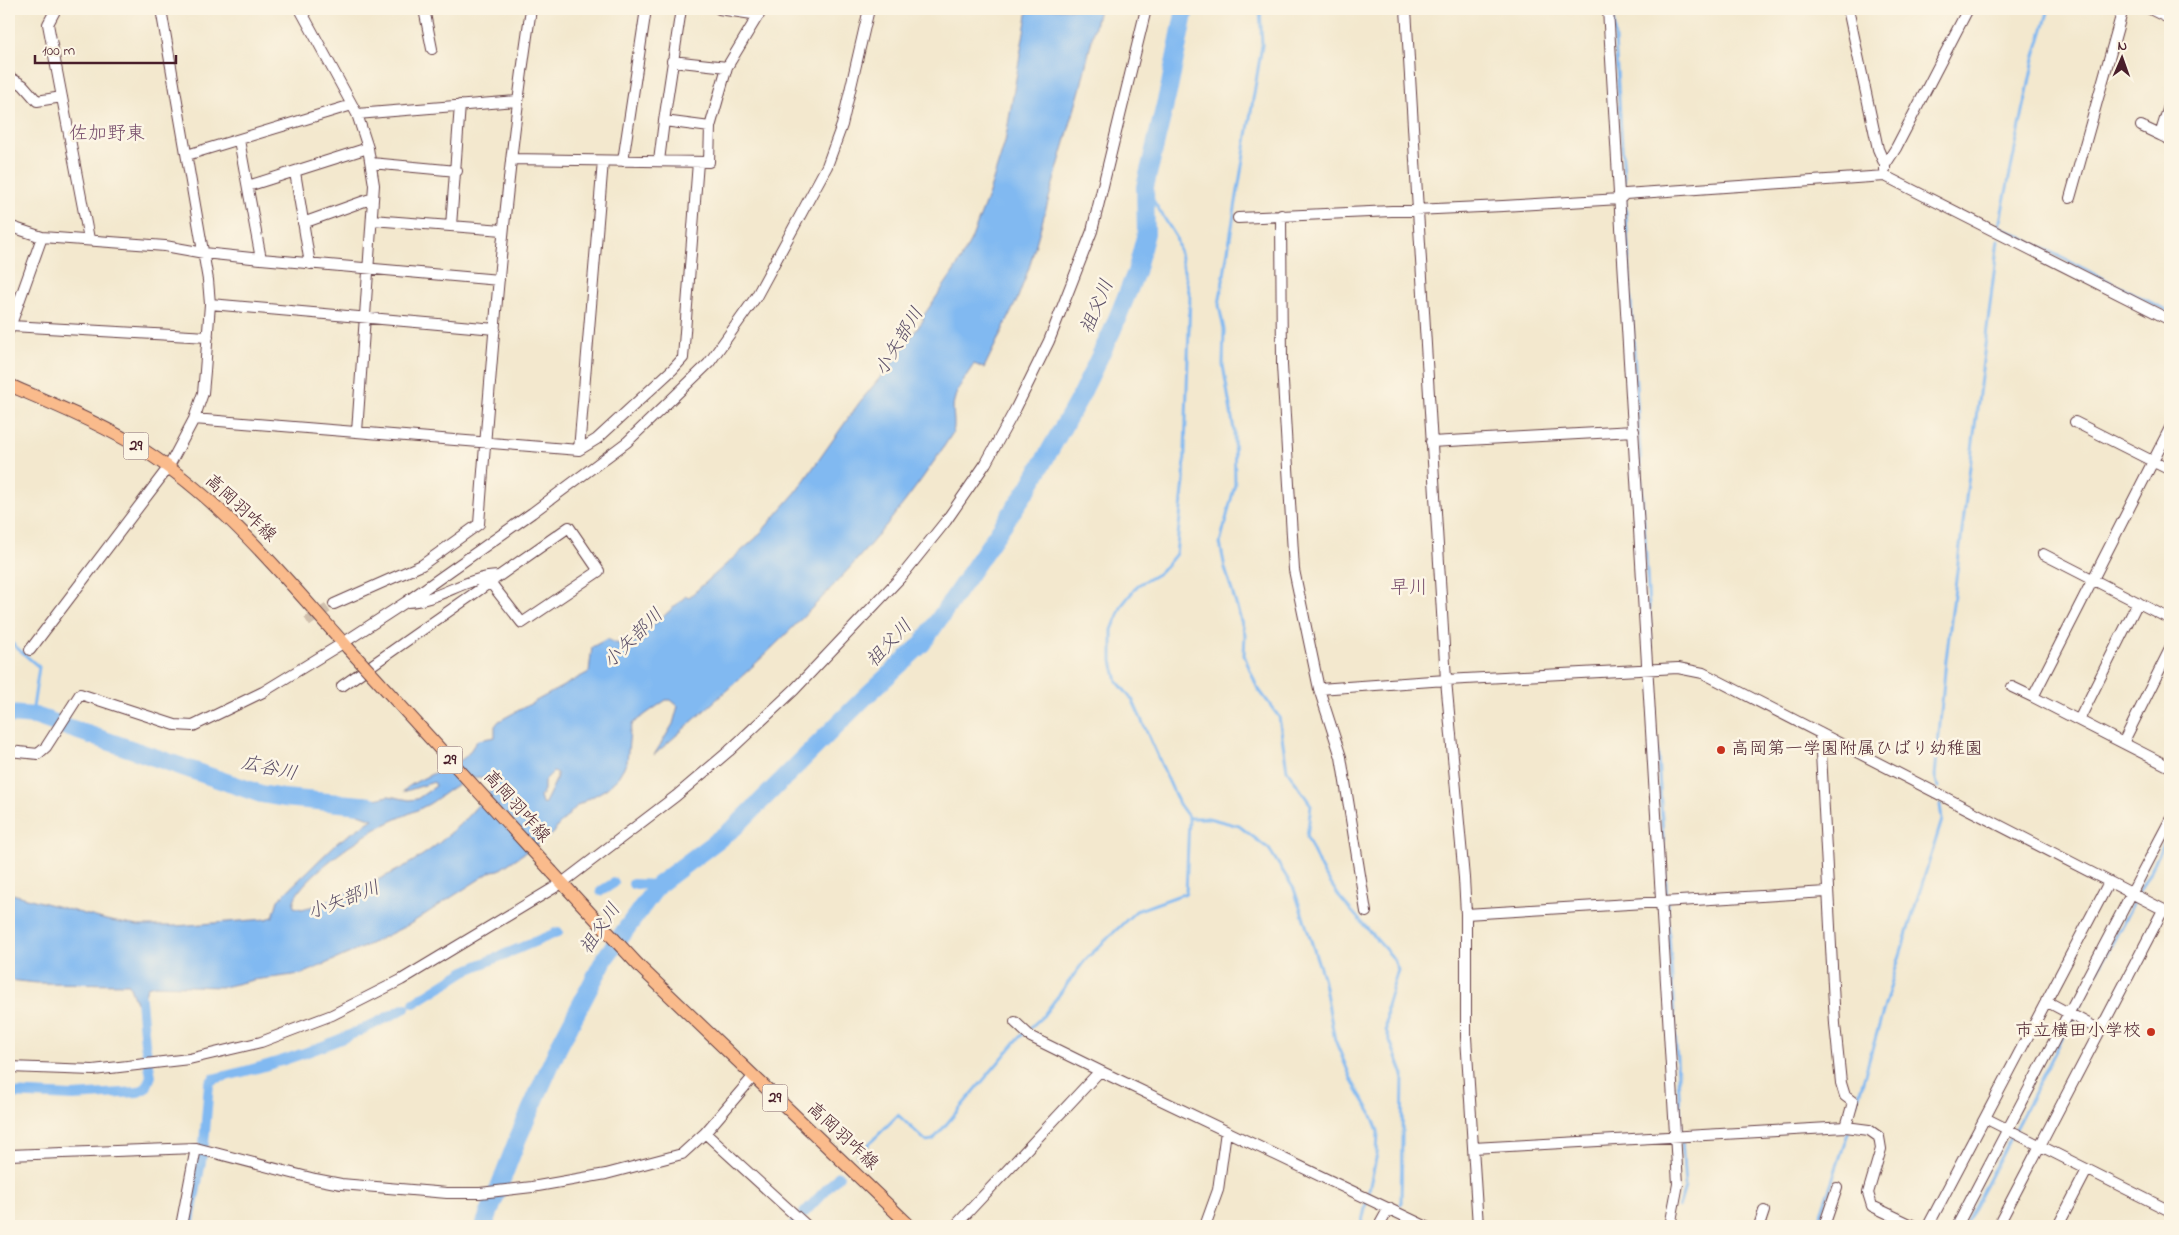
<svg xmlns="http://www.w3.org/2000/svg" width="2179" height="1235" viewBox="0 0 2179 1235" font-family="'Indie Flower','Klee One',sans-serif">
  <rect width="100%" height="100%" fill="#fcf5e5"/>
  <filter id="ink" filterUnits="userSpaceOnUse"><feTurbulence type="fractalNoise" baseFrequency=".02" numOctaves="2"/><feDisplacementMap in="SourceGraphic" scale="10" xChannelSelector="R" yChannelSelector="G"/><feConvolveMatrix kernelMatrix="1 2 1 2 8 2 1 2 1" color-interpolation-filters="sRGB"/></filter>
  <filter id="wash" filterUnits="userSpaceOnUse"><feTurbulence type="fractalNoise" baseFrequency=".0096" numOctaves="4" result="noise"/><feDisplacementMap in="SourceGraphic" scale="20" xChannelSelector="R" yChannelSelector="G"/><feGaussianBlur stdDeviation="1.12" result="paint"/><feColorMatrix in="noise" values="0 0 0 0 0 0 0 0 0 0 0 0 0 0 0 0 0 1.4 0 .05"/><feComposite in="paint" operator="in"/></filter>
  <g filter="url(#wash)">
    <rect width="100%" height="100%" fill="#f3e8ce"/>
    <!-- water -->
    <path fill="#81b9f1" stroke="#666c8e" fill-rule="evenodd" d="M1028,9H1099L1080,90L1029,268L1017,300L984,368L974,364C967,375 957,388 954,401C951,410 957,426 952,434C875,557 763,660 654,755L673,724L678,706L671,700H666L633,723L630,731L627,762L617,779L606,789L578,805L557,827L554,833L499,870L492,871L410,924L364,947L302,974L253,980L223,987L154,985L147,987L143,1002L136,1003L129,984L37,983L9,980V893L106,920L138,926H176L266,919L273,917L278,900L338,842L373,819L348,810L349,796L365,797L375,799L389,796L409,800L417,799L436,786L434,782L403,792C408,782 452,767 464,758C470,753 473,745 478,740L495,737V726L499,721L589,672L592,647L607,639L618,644H633L686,596L688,598L756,538L796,492L859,403L897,357L924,319L922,318L956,268L971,240L988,196L1005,142ZM553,772L557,773C558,779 548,796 545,803L542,804L540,797L544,790V781ZM497,775L500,777L498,781C474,811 448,840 415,860C384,880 347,892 314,906L302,909L294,907C287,887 363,835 380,827C396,818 413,813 429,804C444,795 461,778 479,777C483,777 487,779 490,780Z"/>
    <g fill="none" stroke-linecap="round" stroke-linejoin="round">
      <!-- stream -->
      <path stroke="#81b9f1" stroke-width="3" d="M1260,9L1262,45L1219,305L1224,330L1223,365L1234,430L1235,484L1220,543L1225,568L1245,634L1244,655L1257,687L1279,717L1287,770L1311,805L1307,837L1321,869L1341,899L1393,958L1398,970L1387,1006L1386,1030L1403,1075L1401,1204
        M1613,9L1625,191
        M2049,9L2034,59L1999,226L2170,312
        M1625,197L1655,710
        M9,641L39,667L33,708L35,716
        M1657,741L1685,1187L1679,1207
        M1938,787L1935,776L1946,660L1998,240
        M1189,818H1208L1239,826L1269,849L1294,889L1323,977L1335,1040L1353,1083L1371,1113L1378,1131L1377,1154L1361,1226
        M1857,1102L1891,984L1942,820L1940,805
        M857,1156L898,1115L926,1141L933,1140L1019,1038L1043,1016L1086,959L1136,911L1186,893L1189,818L1179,804L1133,701L1117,681L1112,661V630L1122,605L1138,585L1161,572L1176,554L1184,481L1190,296L1176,237L1145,187
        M1395,1226L1397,1222
        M1817,1226L1849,1130
        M1964,1226L2170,833"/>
      <!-- canal -->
      <path stroke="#81b9f1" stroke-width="10" d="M633,884L658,885
        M601,891L614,883
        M414,1003L465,971L558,932
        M9,1093L73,1096L138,1092L146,1088L151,1076L145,1043L140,990
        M204,1144L209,1084L213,1079C282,1064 343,1042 405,1008
        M804,1213L839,1176
        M189,1226L202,1156
        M793,1226L795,1224"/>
      <!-- river -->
      <path stroke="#81b9f1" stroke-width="18" d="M9,714L35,716L261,794L284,798L372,806
        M484,1226L518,1138L558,1048L605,958L658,885L735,827L864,698L922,644L1029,487L1080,397L1112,331L1136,272L1146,233L1145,187L1170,84L1185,9"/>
    </g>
  </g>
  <g filter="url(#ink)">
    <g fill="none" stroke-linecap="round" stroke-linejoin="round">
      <!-- minor-tunnel -->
      <path stroke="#d1c0ad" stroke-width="10" stroke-dasharray="10 5" stroke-linecap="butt" d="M307,622L334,604"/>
      <defs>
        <path id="minor" d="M56,9L48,24L89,239
          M300,9L357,114L368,148L374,185L357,432
          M424,9L432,49
          M719,9L759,15
          M1406,9L1446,680L1464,878L1466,914V1037L1478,1226
          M1608,9L1678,1184L1670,1226
          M1848,9L1878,149L1885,165V170
          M2150,9L2170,19
          M672,61L727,67
          M9,77L23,85L37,101L62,97
          M357,114L517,101
          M664,121L681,9
          M2141,126L2160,135L2170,103
          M2160,135L2170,140
          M239,140L261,259
          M187,155L352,105
          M511,159L709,162L710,127L727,67L762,9
          M623,161L646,9
          M659,161L664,121L710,127
          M371,163L457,171
          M1885,165L1896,148L1968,9
          M295,172L310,264
          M248,186L368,148
          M2070,198L2123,9
          M1281,215L1282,365L1294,570L1319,689L1341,757L1366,912
          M1238,218L1503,206L1620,199L1625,194L1885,176L2170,320
          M372,220L503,230
          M303,223L373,198
          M9,226L42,237L165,246L204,253L261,259L499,280
          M451,226L460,105
          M210,304L495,329
          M11,326L208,337
          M9,330L42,237
          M194,419L579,450L597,439L673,369L683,358L698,162
          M2075,422L2170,470
          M2170,428L2033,697L2170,767
          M1431,442L1634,431
          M579,450L603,161
          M2043,554L2170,619
          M407,602C439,601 465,577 498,576
          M334,604L422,565L479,524C492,352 505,179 531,9
          M30,650L168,468L194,419L203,393L205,371L210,304L208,280L161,9
          M342,686L569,527L599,571L522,623L490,582
          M2012,687L2033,697
          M1319,689L1446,680L1678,668L1703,673L2170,913
          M2079,720L2138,602
          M1820,733L1835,1024L1841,1083L1845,1096L1853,1102L1846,1127
          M2123,743L2170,649
          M9,751L38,754L46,747L80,694L175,725L193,726L263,692L343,643L406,602L532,513L627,442L709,363L756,297L827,166L842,125L869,9
          M1466,914L1827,892
          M2046,1001L2100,1030
          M1015,1022L1031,1037L1100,1071L1425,1226
          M9,1067L93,1070L189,1059L261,1042L332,1015L401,980L562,883L676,796L729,751L794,690L901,577L946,521L986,463L1016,408L1049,341L1092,231L1146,9
          M1985,1118L2170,1211
          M705,1133L807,1226
          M1473,1148L1846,1127L1869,1130L1879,1137L1881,1149L1868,1193L1872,1206L1914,1226
          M9,1155L196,1148L315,1179L341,1184L447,1193H480L532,1187L606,1174L682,1154L705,1133L753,1077
          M181,1226L196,1148
          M955,1226L1100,1071
          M1205,1226L1218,1190L1226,1131
          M1379,1226L1389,1208
          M1759,1226L1764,1211
          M1824,1226L1837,1188
          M1928,1226L2109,882
          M1957,1226L2170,820
          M1998,1226L2163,910
          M2058,1226L2087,1170"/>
        <path id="major" d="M9,385C51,403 92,420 132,443C218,494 282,575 348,648
          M552,872L641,968L910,1226"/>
      </defs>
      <!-- minor casing -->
      <use href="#minor" stroke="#633d43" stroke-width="12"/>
      <!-- major casing -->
      <use href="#major" stroke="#633d43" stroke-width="14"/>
      <!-- minor -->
      <use href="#minor" stroke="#fff" stroke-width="10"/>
      <!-- major -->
      <use href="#major" stroke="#fabb8c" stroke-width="12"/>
      <defs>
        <path id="major-bridge" d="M348,648L552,872"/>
      </defs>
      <!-- major-bridge casing -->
      <use href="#major-bridge" stroke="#633d43" stroke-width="14" stroke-linecap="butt"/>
      <!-- major-bridge -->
      <use href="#major-bridge" stroke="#fabb8c" stroke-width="12"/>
    </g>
  </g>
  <!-- markers -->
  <g fill="#c8321e" stroke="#fcf5e5" stroke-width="2">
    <circle cx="1721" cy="750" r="5"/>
    <circle cx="2151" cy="1032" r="5"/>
  </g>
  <g text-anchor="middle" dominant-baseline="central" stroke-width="5" stroke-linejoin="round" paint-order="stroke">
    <!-- shield labels -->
    <g fill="#fcf5e5" stroke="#7f5f63" stroke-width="1">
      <rect x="123.5" y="432.5" width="25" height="27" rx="4"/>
      <rect x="437.5" y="746.5" width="25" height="27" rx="4"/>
      <rect x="762.5" y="1084.5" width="25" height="27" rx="4"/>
    </g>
    <g font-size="16" font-weight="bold" fill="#4a1f2b">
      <text x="136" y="446">29</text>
      <text x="450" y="760">29</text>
      <text x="775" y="1098">29</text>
    </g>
    <!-- street labels -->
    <g font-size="18" fill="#4a1f2b" stroke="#fcf5e5">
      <text transform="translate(240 509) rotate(43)">高岡羽咋線</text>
      <text transform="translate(516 807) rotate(48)">高岡羽咋線</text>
      <text transform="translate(842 1137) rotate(43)">高岡羽咋線</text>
    </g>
    <!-- poi labels -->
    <g font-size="18" fill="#4a1f2b" stroke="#fcf5e5" text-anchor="start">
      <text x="1731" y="750">高岡第一学園附属ひばり幼稚園</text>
      <text x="2141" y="1032" text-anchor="end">市立横田小学校</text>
    </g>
    <!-- neighbourhood labels -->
    <g font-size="19" fill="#754b6a" stroke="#fcf5e5">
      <text x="107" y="134">佐加野東</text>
      <text x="1409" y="588">早川</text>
    </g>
    <!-- water labels -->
    <g font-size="19" font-style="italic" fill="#5a4d66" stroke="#fcf5e5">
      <text transform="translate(1098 307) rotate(-67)">祖父川</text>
      <text transform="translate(900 342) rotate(-59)">小矢部川</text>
      <text transform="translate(634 639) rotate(-45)">小矢部川</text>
      <text transform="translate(890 644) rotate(-47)">祖父川</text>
      <text transform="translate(269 769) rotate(12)">広谷川</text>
      <text transform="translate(344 901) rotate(-21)">小矢部川</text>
      <text transform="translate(601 929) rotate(-56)">祖父川</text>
    </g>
  </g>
  <!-- margin -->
  <rect width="2179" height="1235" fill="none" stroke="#fcf5e5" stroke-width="30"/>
  <!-- north arrow -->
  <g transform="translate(2122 58) rotate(2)" stroke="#fcf5e5" stroke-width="4" paint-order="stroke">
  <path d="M0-4L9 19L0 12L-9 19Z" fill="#4a1f2b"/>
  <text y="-8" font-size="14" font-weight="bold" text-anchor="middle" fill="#4a1f2b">N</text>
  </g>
  <!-- scale -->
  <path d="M35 55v8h141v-8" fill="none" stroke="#4a1f2b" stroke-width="2.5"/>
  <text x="42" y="55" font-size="15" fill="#4a1f2b" stroke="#fcf5e5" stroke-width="4" paint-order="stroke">100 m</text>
</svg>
